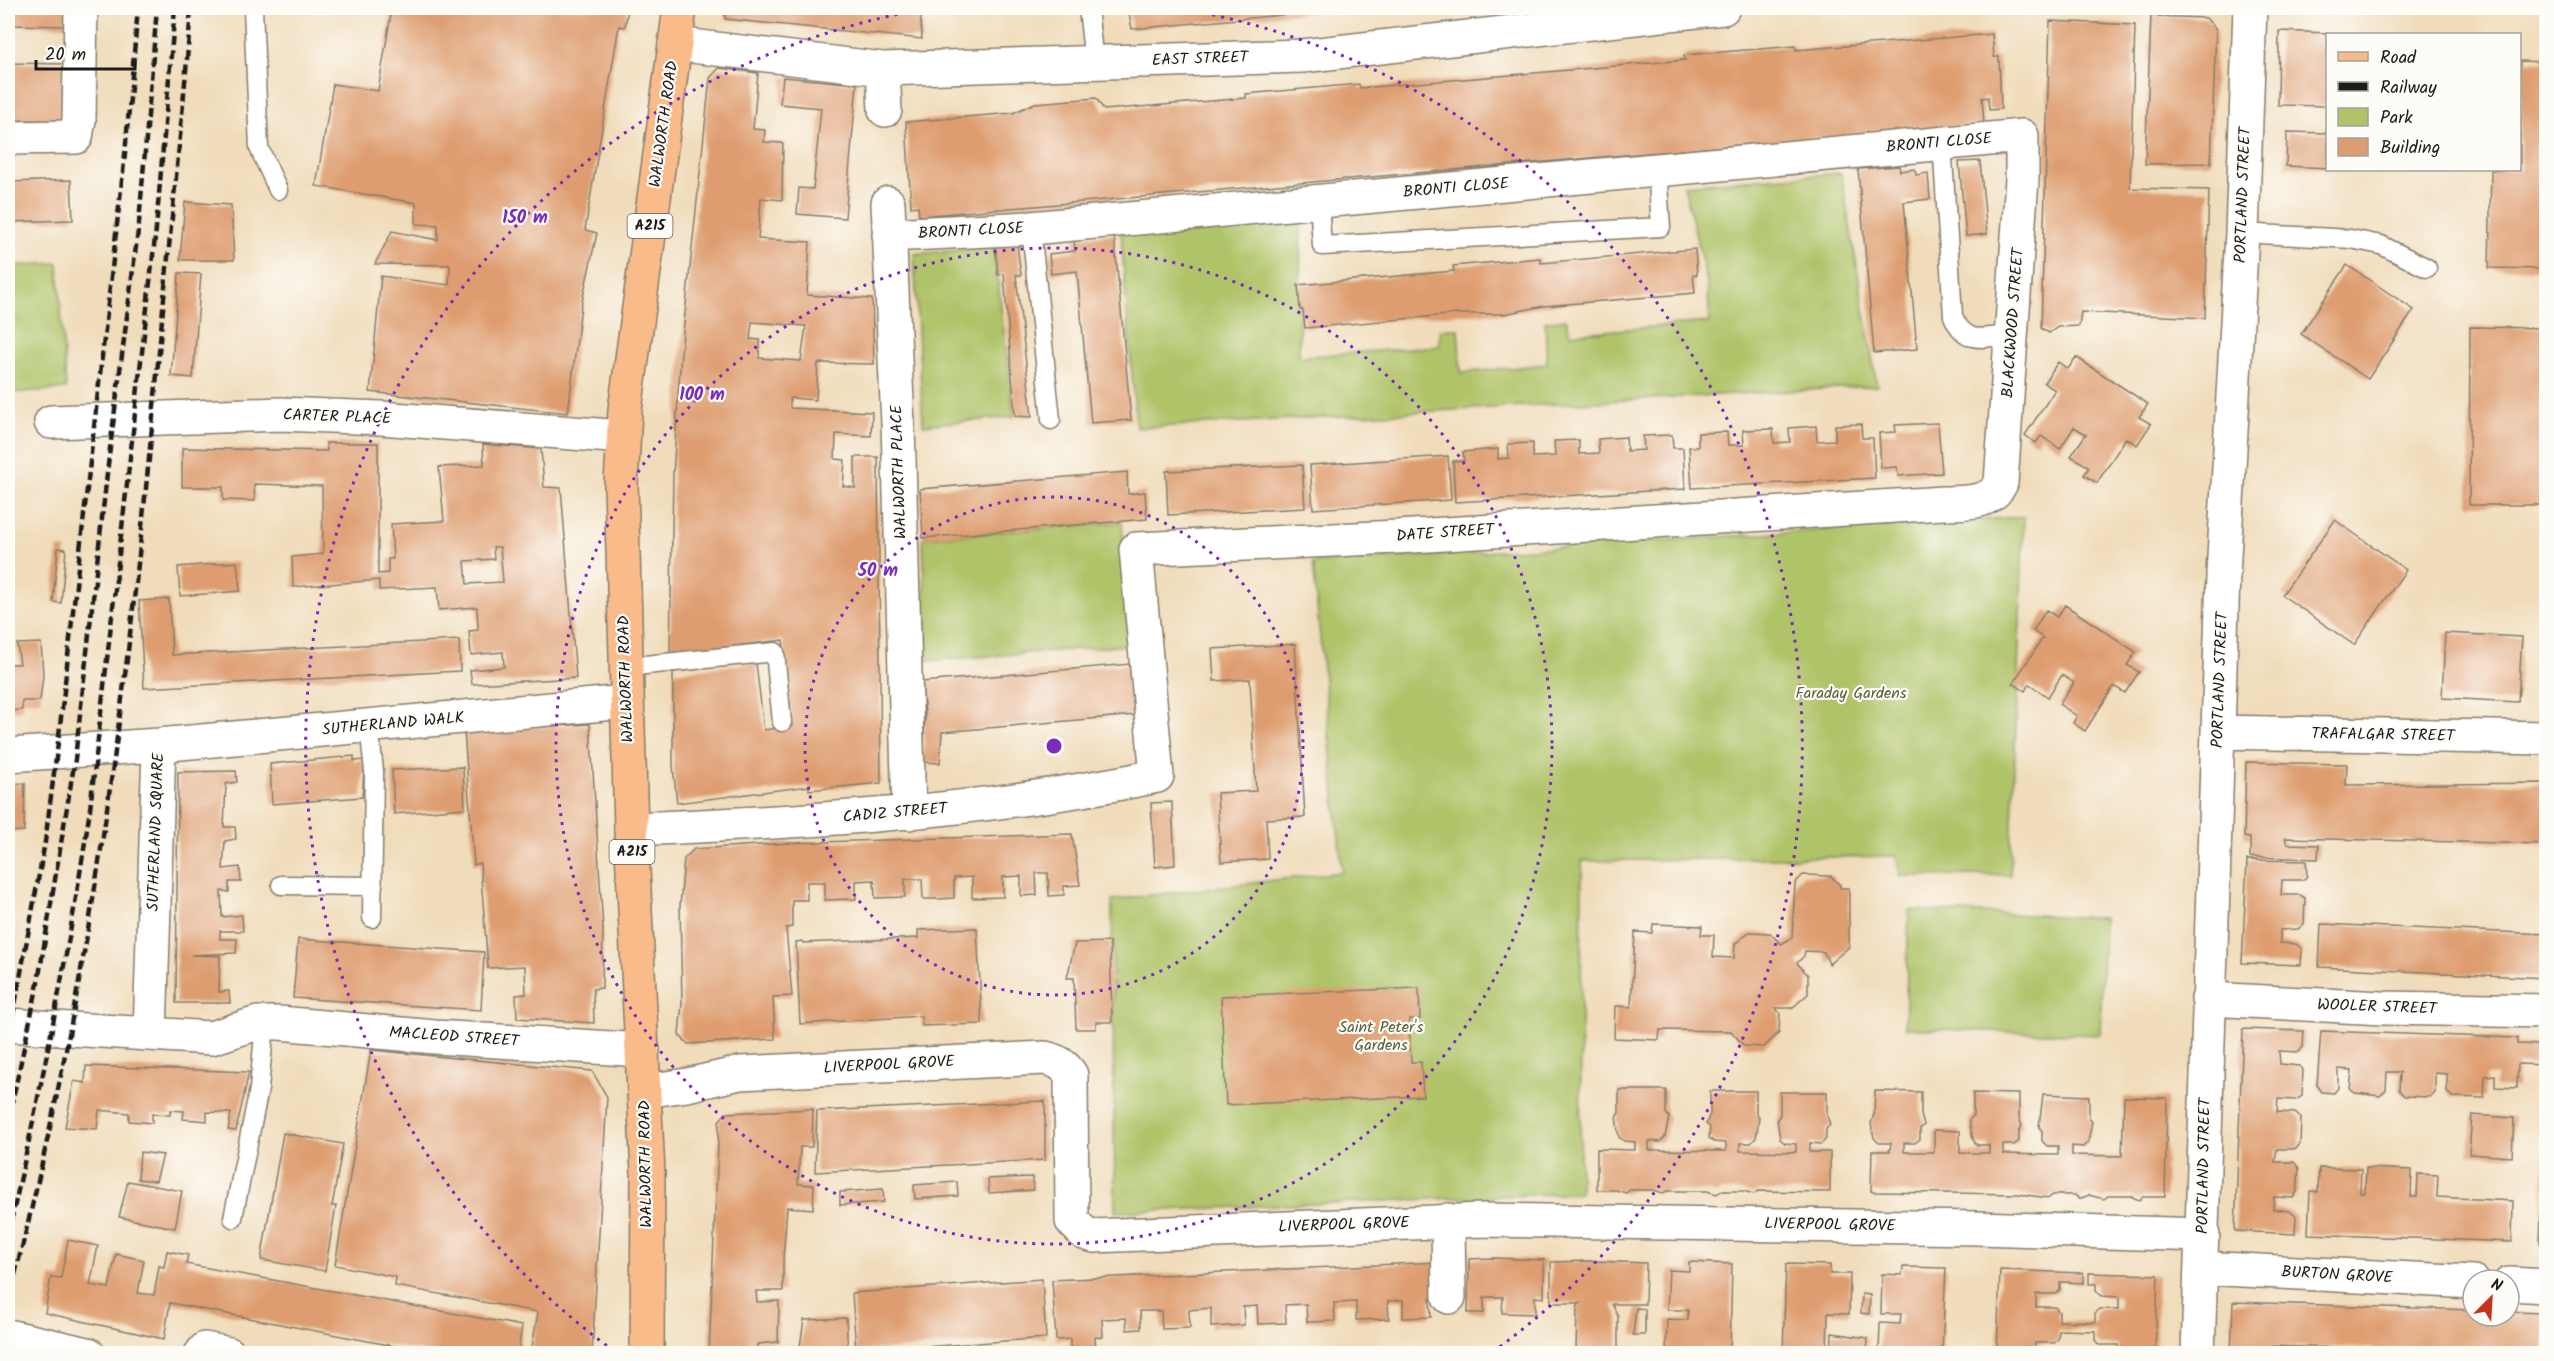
<svg xmlns="http://www.w3.org/2000/svg" width="2554" height="1361" viewBox="0 0 2554 1361" font-family="Kalam,sans-serif">
  <rect width="100%" height="100%" fill="#fdfcf7"/>
  <filter id="ink" filterUnits="userSpaceOnUse"><feTurbulence type="fractalNoise" baseFrequency=".0167" numOctaves="2"/><feDisplacementMap in="SourceGraphic" scale="12" xChannelSelector="R" yChannelSelector="G"/><feConvolveMatrix kernelMatrix="1 2 1 2 8 2 1 2 1" color-interpolation-filters="sRGB"/></filter>
  <filter id="wash" filterUnits="userSpaceOnUse"><feTurbulence type="fractalNoise" baseFrequency=".008" numOctaves="4" result="noise"/><feDisplacementMap in="SourceGraphic" scale="24" xChannelSelector="R" yChannelSelector="G"/><feGaussianBlur stdDeviation="1.35" result="paint"/><feColorMatrix in="noise" values="0 0 0 0 0 0 0 0 0 0 0 0 0 0 0 0 0 1.4 0 .05"/><feComposite in="paint" operator="in"/></filter>
  <g filter="url(#wash)">
    <rect width="100%" height="100%" fill="#f0dcba"/>
    <!-- green -->
    <path fill="#afc367" stroke="#667042" stroke-width="1.5" d="M1841,173L1877,386L1136,428L1121,233L1301,218L1299,357L1439,346L1440,329H1458L1461,373L1547,364L1545,322L1566,319L1570,334L1710,322L1707,283L1684,185Z
      M994,247L1014,417L923,425L914,254Z
      M58,263L66,389L8,393V266Z
      M2024,517L2010,875L1900,876L1896,856L1582,861L1580,1193L1115,1212L1112,900L1342,872L1313,563Z
      M1122,522L1130,645L927,661L923,538Z
      M1909,910L2104,918L2100,1035L1905,1028Z"/>
    <g id="blocks">
      <!-- building -->
      <path fill="#de9d70" fill-rule="evenodd" d="M8,8H67V26L8,25Z
        M392,8H628L625,27L619,26L585,230L597,233L581,306L568,413L370,392L381,276L449,285L450,265L375,264L392,231L438,240V225L416,224V203L316,186L333,84L378,91Z
        M725,8H920L922,39L725,19Z
        M1128,8H1344V9L1132,29Z
        M2151,16L2206,18L2216,29L2211,163L2145,164Z
        M2050,21L2135,25L2130,188L2209,190L2205,318L2081,312L2079,326L2058,327L2049,333L2041,328Z
        M2279,31L2328,33V106L2278,105Z
        M1992,34L1994,57H1999L2001,109L1989,110L1988,97L1982,98L1984,124L919,216L918,206L911,207L906,122L1013,113L1035,103L1096,98L1104,110L1246,98V94L1359,84L1360,88L1685,60L1684,55L1795,46L1796,50Z
        M2520,61L2546,62L2544,269L2489,268L2491,170H2520Z
        M8,63L66,64L65,121L8,120Z
        M719,68L758,73L753,129L765,130L764,142L783,143L782,200L761,198L758,239L810,242L807,295L872,299L874,364L818,363L816,400L790,398V408L872,412L871,436L836,434L835,459L845,460L843,486L855,488V457H878L881,783L809,790V786L677,803L673,766V672L756,663L764,730L792,726L783,640L670,654L673,475L681,352L710,78ZM752,322L806,326L801,361L759,358L760,340L750,339Z
        M783,77L857,84L845,218L797,214L799,188L813,189L821,108L780,104Z
        M2287,132L2328,133V168L2286,166Z
        M1980,161L1987,234L1966,236L1959,162Z
        M1899,166L1900,171L1915,169L1916,175L1928,173L1930,199L1904,202L1917,349L1874,353L1858,169Z
        M71,180L73,220L8,222V182Z
        M185,202L231,205L234,260H180Z
        M1114,234L1131,420L1091,423L1077,271L1051,274L1049,254L1075,251L1074,238Z
        M1017,245L1021,275H1016L1032,417L1015,416L1004,274L998,275L995,246Z
        M1695,249L1697,275H1693L1695,293L1544,306L1504,314H1458L1305,328L1303,310H1300L1298,285L1454,271L1453,266L1540,258L1541,263Z
        M2347,265L2414,310L2368,379L2301,334Z
        M179,273L201,274L193,378L171,376Z
        M2470,327L2546,328V505H2469Z
        M2076,357L2148,404L2139,417L2151,424L2137,445L2126,438L2097,483L2084,475L2089,467L2071,456L2086,434L2074,427L2060,449L2041,436L2036,443L2025,435L2055,390L2044,383L2058,362L2068,369Z
        M1938,423L1942,473L1898,476L1897,467L1881,468L1879,433L1896,432L1895,425Z
        M1861,424L1862,438H1873L1875,478L1692,488L1689,447H1698V433L1727,432L1728,445H1744L1743,430L1773,429L1774,443L1790,442L1789,428L1816,426L1817,441L1835,440V425Z
        M1672,435L1673,448H1683L1685,489L1455,502L1453,461H1464L1463,452L1498,449V459L1509,458L1508,444L1533,443V457L1555,456L1554,441L1579,440V454L1599,453L1598,439L1626,437L1627,451L1644,450L1643,436Z
        M326,443H378V574L388,573V559H393L391,524L444,521L439,467L484,465L483,444L541,449L544,487L561,488L576,678L472,684L470,670L504,667L503,652L471,655L469,631L478,630L477,607L439,610L437,587L379,590V580L293,587L292,557L323,554L322,486L254,484L255,501L223,500V487H182V448L327,451ZM493,547H500L503,582L467,584L465,561L494,559Z
        M1448,456L1451,500L1313,509L1310,465Z
        M1302,465L1305,508L1168,515L1166,471Z
        M1127,472L1128,494L1145,492L1147,519L923,538L920,489Z
        M2335,520L2406,570L2354,645L2282,595Z
        M58,548L66,549L61,603L53,602Z
        M237,562L240,591L180,596L178,567Z
        M169,599L172,655L459,640L460,671L144,688L139,601Z
        M2065,605L2136,652L2127,665L2139,672L2125,693L2114,686L2085,731L2073,723L2077,716L2059,704L2074,683L2062,675L2048,697L2029,684L2025,691L2013,683L2043,638L2033,631L2046,610L2057,617Z
        M2544,622H2546V706H2543Z
        M2445,633L2522,637L2518,702L2442,698Z
        M41,643L43,675L40,701H22V710L8,711V664H20L17,644Z
        M1295,644L1305,817L1266,819L1268,859L1221,862L1217,793L1256,791L1250,679L1214,681L1212,649Z
        M1131,664L1135,715L942,732L940,763L923,762L925,715L922,682Z
        M590,724L603,929L602,988L593,989L594,1023L517,1018L516,995L526,994L525,966L488,968L480,863L474,865L464,731Z
        M354,756V761L365,760L362,797L272,804L270,764Z
        M2246,762L2347,764L2346,785L2546,783V844L2285,838L2287,844L2319,845L2318,859L2250,857V838L2244,837Z
        M463,767L465,808L394,814L392,770Z
        M236,771L237,782L226,784L224,827H235L236,839L225,841L223,869L240,867L241,882H229V892L221,891L222,917L242,915L243,931H220V939H237L236,953L191,955L220,956L219,992L229,991L230,1003H176L178,772Z
        M25,783L24,831L8,832V784Z
        M1172,802L1175,865L1155,867L1151,803Z
        M1072,834L1080,885L1064,886V895L1049,896L1048,873H1036L1037,895L1021,896V876L1003,877V897L972,898V877L954,878V898L939,899H923L922,879H905V897L875,898L874,880L856,881V899L825,900V882H807V900H792V927L786,928L792,996L773,997L775,1039L688,1044L679,1035L682,1003L680,906L684,859L694,849L790,843Z
        M2247,860L2306,861L2307,876L2303,880H2282L2281,895H2300L2305,898L2304,924L2298,929L2280,930V943L2296,944L2302,949L2301,965L2242,963Z
        M1803,875L1831,876L1840,885V888H1849V947L1829,964L1824,952L1805,951L1804,956L1797,963L1808,975V994L1792,1008H1775L1780,1013L1779,1033L1764,1047L1744,1046L1731,1031L1660,1030L1659,1040L1614,1038L1615,1006L1631,1007L1635,932L1652,933L1653,924L1702,926L1701,935H1714L1713,957L1734,958L1735,944L1749,932L1770,933L1781,944L1792,938L1795,883Z
        M2321,924L2546,934V978L2319,967Z
        M977,928L982,1024L922,1026L921,1016L800,1024L796,942L802,941L803,943L918,938V930Z
        M298,939L484,952L481,1010L293,998Z
        M1110,942L1112,1022H1096V1029H1076L1074,978H1067L1075,943Z
        M1419,988L1420,1019H1409L1411,1062H1421L1423,1096L1226,1105L1221,996Z
        M2243,1029L2304,1031L2303,1047L2299,1052L2279,1051L2280,1064L2299,1066L2303,1070L2302,1096L2296,1100L2278,1099L2277,1112L2295,1113L2301,1118L2300,1144L2296,1149H2277L2275,1162H2294L2299,1168L2297,1192L2293,1198L2274,1197L2273,1209L2289,1211L2296,1216L2295,1234L2235,1231Z
        M2321,1031L2517,1038V1044L2546,1045V1065L2518,1064L2517,1088L2495,1087V1075L2485,1076L2484,1098L2452,1097L2447,1092V1074L2435,1073V1092L2430,1097L2404,1096L2399,1090L2400,1072H2387L2386,1090L2380,1096L2355,1093L2350,1089L2352,1070L2338,1069V1088L2334,1093L2322,1092L2317,1085Z
        M371,1050L592,1071L607,1097L592,1353H531L538,1312L395,1286L396,1277L335,1265Z
        M86,1066L249,1072L236,1131L228,1130L231,1113L207,1112V1121L196,1120L183,1119L184,1111L170,1110V1115L152,1114V1123L129,1121V1113L99,1110L97,1129L65,1127L74,1081L85,1083Z
        M1619,1090H1666V1113L1669,1117L1665,1137L1660,1142L1649,1141V1150L1726,1151V1143L1714,1142L1709,1138L1710,1127L1706,1124L1710,1114V1091H1756V1114L1759,1118L1756,1138L1751,1143H1740V1151L1796,1152V1144L1785,1143L1780,1139L1777,1119L1780,1115V1092H1827V1115L1830,1125L1826,1129V1139L1821,1144L1810,1143V1152H1830V1192L1758,1191L1754,1194L1743,1191H1721L1717,1194L1707,1191H1667L1663,1193L1653,1190H1630L1626,1193L1616,1190H1597V1149L1635,1150V1142L1624,1141L1619,1137L1616,1117L1619,1113Z
        M1875,1091L1921,1092V1115L1924,1125L1920,1129V1139L1915,1143H1904V1152H1934V1130L1960,1131V1153H1989V1145H1977L1973,1140L1969,1120L1973,1116V1093L2019,1094V1117L2022,1126L2019,1130V1141L2014,1145H2003V1154L2058,1155V1146H2047L2042,1141V1131L2039,1127L2043,1094L2089,1096V1118L2092,1122L2088,1142L2083,1147L2072,1146V1155L2122,1156L2124,1097L2167,1098L2165,1197H2143L2139,1200L2130,1196H2108L2104,1199L2089,1195L2079,1199L2075,1195H2053L2049,1198L2018,1194L1873,1192L1871,1191L1872,1151H1890L1891,1143H1879L1874,1138L1871,1124L1874,1114Z
        M1045,1101V1160L815,1172L817,1111Z
        M813,1109L812,1147H800L798,1184L814,1185L813,1209L787,1207L783,1260V1291H756L757,1302L779,1301L778,1342L757,1344V1353H709L719,1121L726,1113Z
        M2472,1115L2514,1118L2512,1157L2469,1154Z
        M2545,1115H2546V1244L2540,1243Z
        M283,1133L343,1144L332,1206H336L325,1271L261,1260Z
        M140,1152L163,1155L156,1181L138,1179Z
        M2319,1168L2361,1169L2360,1193H2365L2366,1168L2412,1170L2411,1197H2417L2418,1174L2438,1175L2437,1197L2513,1201L2512,1242L2308,1234L2310,1191L2318,1192Z
        M1032,1177L1033,1190L989,1193L988,1179Z
        M128,1181L182,1191L175,1228L119,1217Z
        M957,1182L958,1196L915,1199L914,1185Z
        M883,1189L884,1202L840,1205V1192Z
        M68,1240L98,1246L90,1285L109,1288L116,1254L144,1260L138,1293L154,1295L159,1266L164,1267L167,1251L188,1255L186,1264L522,1326L518,1353H430L170,1303L164,1339L45,1313L51,1277L61,1278Z
        M1494,1258L1544,1260V1298L1535,1297V1314L1502,1313L1503,1297H1484V1313H1468L1469,1259Z
        M1592,1261L1646,1263L1645,1304H1612L1618,1316V1351H1576L1577,1308L1580,1303H1551V1262Z
        M1439,1262L1441,1298L1430,1299L1431,1317L1403,1318V1300L1388,1301L1389,1319L1356,1320V1302L1334,1303L1335,1321L1307,1322L1306,1304L1285,1305L1286,1323L1258,1324L1257,1306L1243,1307L1244,1325L1211,1327V1308L1189,1310L1190,1328L1162,1329L1161,1311H1140L1141,1329L1127,1330L1126,1318L1102,1319L1103,1337H1095L1096,1353H1070V1339L1056,1340L1052,1280Z
        M1689,1262L1732,1264L1730,1353H1666L1667,1319L1688,1320V1310H1667L1669,1270L1689,1271Z
        M1786,1264L1830,1265V1274H1850L1849,1314L1828,1313L1827,1353H1783Z
        M1903,1267L1946,1268L1942,1353H1879L1880,1323L1900,1324L1901,1314H1881L1882,1274L1902,1275Z
        M2000,1270L2083,1273V1283L2060,1282V1290L2056,1294H2036V1307H2055L2059,1312V1321L2095,1322V1313L2100,1309H2119V1297L2101,1296L2096,1291V1284H2089V1273L2158,1275L2155,1353H2118V1345H2099L2095,1340V1331L2059,1330L2058,1339L2054,1343H2035L2034,1353H1997Z
        M1042,1279L1046,1338L856,1352L852,1293Z
        M1862,1294L1870,1295L1869,1314L1861,1313Z
        M2233,1302L2473,1310V1316H2509V1312L2546,1313V1353L2274,1346L2273,1353H2231Z
        M1636,1308L1645,1309V1335H1633Z
        M846,1318L848,1353H799L804,1320Z
        M1832,1333L1868,1338L1867,1353H1860V1346H1856V1353L1831,1352Z"/>
    </g>
  </g>
  <g filter="url(#ink)">
    <use href="#blocks" fill-opacity="0" stroke="#867c6b" stroke-width="1.5"/>
    <g fill="none" stroke-linecap="round" stroke-linejoin="round">
      <defs>
        <path id="lane" d="M253,8L259,148L278,190
          M1088,8L1094,63
          M1942,142L1953,316C1966,347 1985,337 2013,334
          M1319,201L1322,246L1661,227L1657,169
          M1031,228L1051,420
          M2242,233L2351,239L2381,245L2427,268
          M625,667L775,652L782,722
          M369,726L374,771L372,918
          M281,885L373,886
          M233,1218L259,1089L265,1023"/>
        <path id="street" d="M675,44L883,69L1302,56L1723,8
          M883,69L885,110
          M8,138L76,137L79,120L81,8
          M888,203L898,424L909,813
          M51,422L280,414L381,418L623,437
          M2219,732L2546,738
          M8,755L159,745L626,702
          M631,829C807,822 983,812 1157,776L1136,549L1397,537L1944,503C1965,502 1990,505 2001,483L2022,179V136L1031,228L889,235
          M2208,999L2383,1008L2546,1011
          M8,1025L211,1038L258,1023H279L435,1037L643,1050
          M150,1034L159,745
          M644,1091L687,1085L740,1073L1045,1058C1057,1061 1064,1064 1071,1075L1072,1221L1084,1233L1094,1236L1483,1220L1977,1228L2203,1235
          M1448,1220L1449,1297
          M2202,1268L2473,1282
          M2509,1284L2546,1286
          M8,1336L88,1354
          M201,1354L205,1349L229,1354
          M2198,1354L2223,575L2242,233L2250,8"/>
        <path id="primary" d="M647,1354L648,1173L631,829L621,484L625,410L680,8"/>
      </defs>
      <!-- lane casing -->
      <use href="#lane" stroke="#867c6b" stroke-width="21"/>
      <!-- street casing -->
      <use href="#street" stroke="#867c6b" stroke-width="36"/>
      <!-- primary casing -->
      <use href="#primary" stroke="#867c6b" stroke-width="36"/>
      <!-- lane -->
      <use href="#lane" stroke="#fff" stroke-width="18"/>
      <!-- street -->
      <use href="#street" stroke="#fff" stroke-width="33"/>
      <!-- primary -->
      <use href="#primary" stroke="#fabb8b" stroke-width="33"/>
      <!-- rail -->
      <path stroke="#1c1c1c" stroke-width="4.5" stroke-dasharray="9 4.5" stroke-linecap="butt" d="M8,1043L45,842L59,735L125,154L138,8
        M8,1121L37,988L75,759L109,456L139,223L157,8
        M8,1235C40,1094 69,952 90,809L156,229L175,8
        M8,1301C92,988 131,664 160,341C170,230 183,119 191,8"/>
    </g>
  </g>
  <!-- distance rings -->
  <g fill="none" stroke="#7b2cbf" stroke-width="3" stroke-dasharray="3 6">
    <circle cx="1054" cy="746" r="249"/>
    <circle cx="1054" cy="746" r="498"/>
    <path d="M614 1351A748 748 0 0 1 931 8M1177 8A748 748 0 0 1 1494 1351"/>
  </g>
  <g text-anchor="middle" dominant-baseline="central" stroke-width="4.5" stroke-linejoin="round" paint-order="stroke">
    <!-- shield labels -->
    <g fill="#fdfcf7" stroke="#605f5e" stroke-width="1.5">
      <rect x="627.5" y="214" width="45" height="24" rx="4.5"/>
      <rect x="609.5" y="840" width="45" height="24" rx="4.5"/>
    </g>
    <g font-size="15" font-weight="bold" fill="#1c1c1c">
      <text x="650" y="226">A215</text>
      <text x="632" y="852">A215</text>
    </g>
    <!-- street labels -->
    <g font-size="16" fill="#1c1c1c" stroke="#fdfcf7">
      <text transform="translate(1200 59) rotate(-2)">EAST STREET</text>
      <text transform="translate(664 124) rotate(-82)">WALWORTH ROAD</text>
      <text transform="translate(1939 143) rotate(-5)">BRONTI CLOSE</text>
      <text transform="translate(1456 188) rotate(-5)">BRONTI CLOSE</text>
      <text transform="translate(2243 195) rotate(-88)">PORTLAND STREET</text>
      <text transform="translate(971 231) rotate(-3)">BRONTI CLOSE</text>
      <text transform="translate(2013 323) rotate(-86)">BLACKWOOD STREET</text>
      <text transform="translate(337 417) rotate(2)">CARTER PLACE</text>
      <text transform="translate(899 472) rotate(-92)">WALWORTH PLACE</text>
      <text transform="translate(1445 533) rotate(-4)">DATE STREET</text>
      <text transform="translate(626 679) rotate(-92)">WALWORTH ROAD</text>
      <text transform="translate(2220 680) rotate(-88)">PORTLAND STREET</text>
      <text transform="translate(393 724) rotate(-5)">SUTHERLAND WALK</text>
      <text transform="translate(2383 735) rotate(1)">TRAFALGAR STREET</text>
      <text transform="translate(895 813) rotate(-5)">CADIZ STREET</text>
      <text transform="translate(156 832) rotate(-88)">SUTHERLAND SQUARE</text>
      <text transform="translate(2377 1007) rotate(2)">WOOLER STREET</text>
      <text transform="translate(454 1037) rotate(4)">MACLEOD STREET</text>
      <text transform="translate(889 1065) rotate(-3)">LIVERPOOL GROVE</text>
      <text transform="translate(646 1164) rotate(-91)">WALWORTH ROAD</text>
      <text transform="translate(2204 1166) rotate(-89)">PORTLAND STREET</text>
      <text transform="translate(1344 1225) rotate(-2)">LIVERPOOL GROVE</text>
      <text transform="translate(1830 1225) rotate(1)">LIVERPOOL GROVE</text>
      <text transform="translate(2337 1275) rotate(3)">BURTON GROVE</text>
    </g>
    <!-- park labels -->
    <g font-size="16" fill="#575f3a" stroke="#fdfcf7">
      <text x="1851" y="693">Faraday Gardens</text>
      <text x="1381" y="1027">Saint Peter's<tspan x="1381" dy="18">Gardens</tspan></text>
    </g>
  </g>
  <circle cx="1054" cy="746" r="9" fill="#7b2cbf" stroke="#fdfcf7" stroke-width="3"/>
  <g font-size="18" text-anchor="middle" font-weight="bold" fill="#7b2cbf" stroke="#fdfcf7" stroke-width="4.5" stroke-linejoin="round" paint-order="stroke">
    <text x="525" y="223">150 m</text>
    <text x="702" y="400">100 m</text>
    <text x="878" y="576">50 m</text>
  </g>
  <!-- margin -->
  <rect width="2554" height="1361" fill="none" stroke="#fdfcf7" stroke-width="30"/>
  <!-- legend -->
  <rect x="2326" y="33" width="195" height="138" fill="#fdfcf7" stroke="#a3a29f" stroke-width="1.5"/>
  <rect x="2338" y="52" width="30" height="9" fill="#fabb8b" stroke="#a3a29f" stroke-width="1.5"/>
  <text x="2380" y="63" font-size="18" fill="#1c1c1c">Road</text>
  <rect x="2338" y="82" width="30" height="9" fill="#1c1c1c" stroke="#a3a29f" stroke-width="1.5"/>
  <text x="2380" y="93" font-size="18" fill="#1c1c1c">Railway</text>
  <rect x="2338" y="108" width="30" height="18" fill="#afc367" stroke="#a3a29f" stroke-width="1.5"/>
  <text x="2380" y="123" font-size="18" fill="#1c1c1c">Park</text>
  <rect x="2338" y="138" width="30" height="18" fill="#de9d70" stroke="#a3a29f" stroke-width="1.5"/>
  <text x="2380" y="153" font-size="18" fill="#1c1c1c">Building</text>
  <!-- north arrow -->
  <g transform="translate(2491 1298) rotate(24)"><circle r="28" fill="#fdfcf7" stroke="#a3a29f" stroke-width="1.5"/>
  <path d="M0-4.5L10 22L0 15L-10 22Z" fill="#c8321e"/>
  <text y="-9" font-size="16" font-weight="bold" text-anchor="middle" fill="#1c1c1c">N</text>
  </g>
  <!-- scale -->
  <path d="M36 60v9h99v-9" fill="none" stroke="#1c1c1c" stroke-width="3"/>
  <text x="45" y="60" font-size="18" fill="#1c1c1c" stroke="#fdfcf7" stroke-width="4.5" paint-order="stroke">20 m</text>
</svg>
